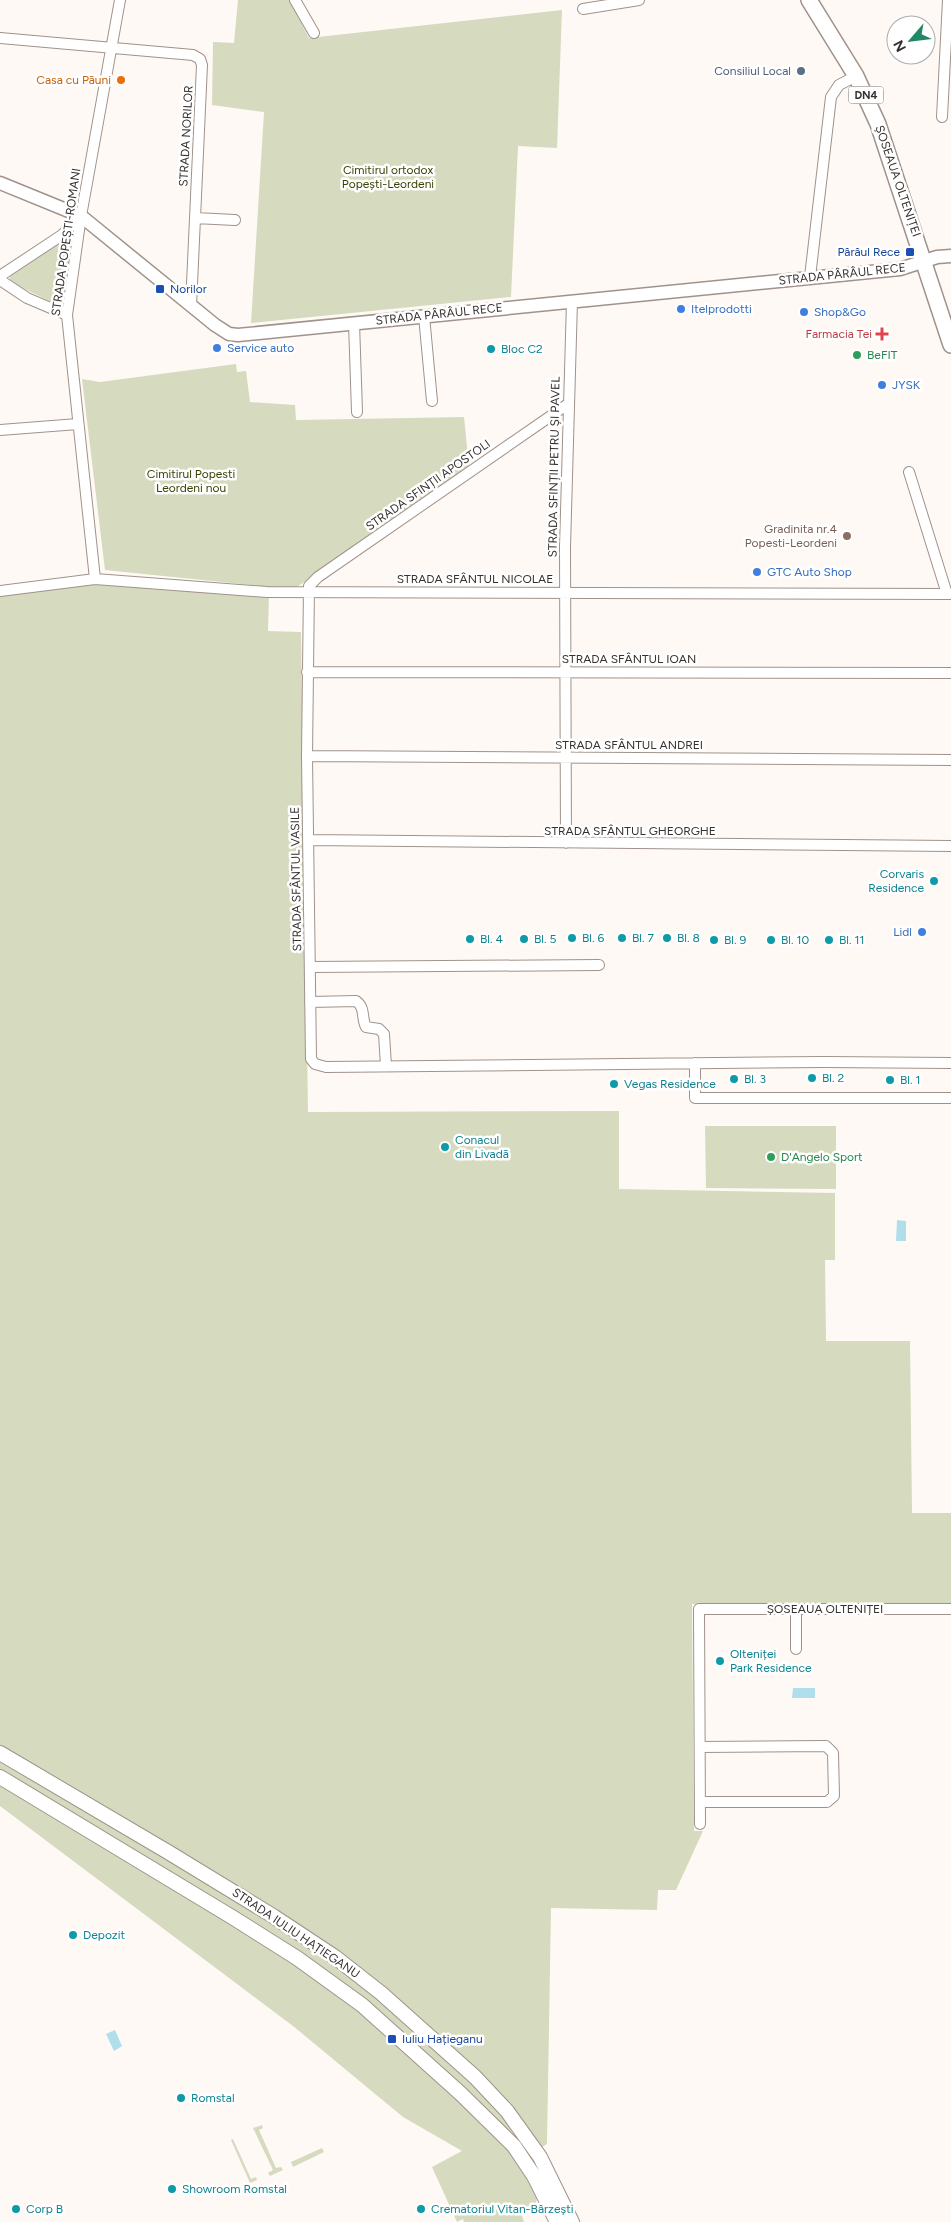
<svg xmlns="http://www.w3.org/2000/svg" width="951" height="2222" viewBox="0 0 951 2222" font-family="Figtree,sans-serif">
  <rect width="100%" height="100%" fill="#fff9f5"/>
  <!-- green -->
  <path fill="#d6dabe" d="M238,0H290L309,38L562,10L557,148L518,146L511,297L251,323L264,112L212,105L213,42L234,43Z
    M70,236H73L74,238L60,306L10,282V276Z
    M236,364L237,372L246,371L250,402L295,405L296,420L464,417L469,467L297,587H270L105,570L82,379L100,382Z
    M101,583L269,594L268,631L301,632L308,1112L619,1111V1189L835,1193V1260H825L826,1341H910L912,1513H951V1603L692,1604L694,1831H703L676,1890H658L657,1910L551,1908L547,2144L518,2162L537,2198L536,2203L520,2210L524,2222H464L463,2219L457,2222L432,2167L462,2151L403,2117L293,2026L0,1806V595Z
    M705,1126H836V1189L706,1188Z
    M262,2125L263,2128L259,2130L276,2168L281,2167L283,2170L270,2176L268,2173L273,2170L253,2128Z
    M233,2139L251,2179L256,2177L257,2180L250,2183L231,2140Z
    M322,2148L324,2152L293,2167L291,2162Z"/>
  <!-- water -->
  <path fill="#b0deeb" d="M897,1220L906,1221V1241H896Z
    M793,1688H815V1698H792Z
    M115,2030L122,2046L114,2051L106,2034Z"/>
  <g fill="none" stroke-linecap="round" stroke-linejoin="round">
    <defs>
      <path id="minor" d="M295,0L314,33
        M583,9L639,0
        M0,38L193,55L200,59L202,65L191,306
        M942,117L948,0
        M195,218L235,220
        M0,276L62,235L81,216
        M810,277L831,97L839,85L856,76
        M0,280L27,298L67,315
        M424,316L432,401
        M354,323L357,412
        M568,404L318,577L309,586L307,756L311,1059L315,1064L326,1067L824,1062L951,1063
        M0,430L78,424
        M909,472L947,594
        M95,579L67,315L81,216L120,0
        M0,591L95,579L267,592L951,594
        M307,672L951,673
        M307,756L951,760
        M308,840L951,846
        M566,843L565,547L572,301
        M310,967L599,965
        M310,1002L356,1001C366,1008 361,1018 366,1027L379,1029L384,1034L386,1066
        M695,1063V1098H951
        M796,1609V1649
        M700,1747L826,1746L833,1753L834,1796L827,1802H700
        M700,1824L699,1609H951"/>
      <path id="tertiary" d="M0,183L81,216L215,325L229,334L238,335L900,269L937,257L951,256"/>
      <path id="secondary" d="M0,1753L168,1852L273,1916L335,1957L381,1993L475,2077L507,2111L540,2157L572,2222
        M0,1777L232,1917L297,1958L362,2005L460,2093L514,2146L534,2176L557,2222"/>
      <path id="primary" d="M809,0L856,76L878,124L951,345"/>
    </defs>
    <!-- minor casing -->
    <use href="#minor" stroke="#a0928a" stroke-width="12"/>
    <!-- tertiary casing -->
    <use href="#tertiary" stroke="#a0928a" stroke-width="15"/>
    <!-- secondary casing -->
    <use href="#secondary" stroke="#a0928a" stroke-width="16"/>
    <!-- primary casing -->
    <use href="#primary" stroke="#a0928a" stroke-width="18"/>
    <!-- minor -->
    <use href="#minor" stroke="#fff" stroke-width="10"/>
    <!-- tertiary -->
    <use href="#tertiary" stroke="#fff" stroke-width="12"/>
    <!-- secondary -->
    <use href="#secondary" stroke="#fff" stroke-width="14"/>
    <!-- primary -->
    <use href="#primary" stroke="#fff" stroke-width="15"/>
  </g>
  <!-- markers -->
  <circle fill="#5c6f8a" stroke="#fff" stroke-width="2" cx="801" cy="71" r="5"/>
  <circle fill="#e8710a" stroke="#fff" stroke-width="2" cx="121" cy="80" r="5"/>
  <g fill="#1a4fb4" stroke="#fff" stroke-width="2">
    <rect x="905" y="247" width="10" height="10" rx="2.5"/>
    <rect x="155" y="284" width="10" height="10" rx="2.5"/>
    <rect x="387" y="2034" width="10" height="10" rx="2.5"/>
  </g>
  <g fill="#3f7fe0" stroke="#fff" stroke-width="2">
    <circle cx="681" cy="309" r="5"/>
    <circle cx="804" cy="312" r="5"/>
    <circle cx="217" cy="348" r="5"/>
    <circle cx="882" cy="385" r="5"/>
    <circle cx="757" cy="572" r="5"/>
    <circle cx="922" cy="932" r="5"/>
  </g>
  <path fill="#e0444e" stroke="#fff" stroke-width="2" d="M879.5 326.5h5v5h5v5h-5v5h-5v-5h-5v-5h5z"/>
  <g fill="#0f9aa8" stroke="#fff" stroke-width="2">
    <circle cx="491" cy="349" r="5"/>
    <circle cx="934" cy="881" r="5"/>
    <circle cx="572" cy="938" r="5"/>
    <circle cx="622" cy="938" r="5"/>
    <circle cx="667" cy="938" r="5"/>
    <circle cx="470" cy="939" r="5"/>
    <circle cx="524" cy="939" r="5"/>
    <circle cx="714" cy="940" r="5"/>
    <circle cx="771" cy="940" r="5"/>
    <circle cx="829" cy="940" r="5"/>
    <circle cx="812" cy="1078" r="5"/>
    <circle cx="734" cy="1079" r="5"/>
    <circle cx="890" cy="1080" r="5"/>
    <circle cx="614" cy="1084" r="5"/>
    <circle cx="445" cy="1147" r="5"/>
    <circle cx="720" cy="1661" r="5"/>
    <circle cx="73" cy="1935" r="5"/>
    <circle cx="181" cy="2098" r="5"/>
    <circle cx="172" cy="2189" r="5"/>
    <circle cx="16" cy="2209" r="5"/>
    <circle cx="421" cy="2209" r="5"/>
  </g>
  <g fill="#2e9e5b" stroke="#fff" stroke-width="2">
    <circle cx="857" cy="355" r="5"/>
    <circle cx="771" cy="1157" r="5"/>
  </g>
  <circle fill="#8d6e63" stroke="#fff" stroke-width="2" cx="847" cy="536" r="5"/>
  <g text-anchor="middle" dominant-baseline="central" stroke-width="5" stroke-linejoin="round" paint-order="stroke">
    <!-- shield labels -->
    <rect fill="#fff" stroke="#736f6d" stroke-width="1" x="848.5" y="86.5" width="35" height="17" rx="4"/>
    <g font-size="11" font-weight="bold" fill="#37312e">
      <text x="866" y="95">DN4</text>
    </g>
    <!-- service labels -->
    <g font-size="12" fill="#4e5e75" stroke="#fff" text-anchor="end">
      <text x="791" y="71">Consiliul Local</text>
    </g>
    <!-- food labels -->
    <g font-size="12" fill="#c56008" stroke="#fff" text-anchor="end">
      <text x="111" y="80">Casa cu Păuni</text>
    </g>
    <!-- street labels -->
    <g font-size="12" fill="#37312e" stroke="#fff">
      <text transform="translate(186 136) rotate(-87)">STRADA NORILOR</text>
      <text transform="translate(898 181) rotate(71)">ȘOSEAUA OLTENIȚEI</text>
      <text transform="translate(66 242) rotate(-82)">STRADA POPEȘTI-ROMANI</text>
      <text transform="translate(842 274) rotate(-6)">STRADA PÂRÂUL RECE</text>
      <text transform="translate(439 314) rotate(-6)">STRADA PÂRÂUL RECE</text>
      <text transform="translate(554 467) rotate(-89)">STRADA SFINȚII PETRU ȘI PAVEL</text>
      <text transform="translate(428 485) rotate(-35)">STRADA SFINȚII APOSTOLI</text>
      <text x="475" y="579">STRADA SFÂNTUL NICOLAE</text>
      <text x="629" y="659">STRADA SFÂNTUL IOAN</text>
      <text x="629" y="745">STRADA SFÂNTUL ANDREI</text>
      <text x="630" y="831">STRADA SFÂNTUL GHEORGHE</text>
      <text transform="translate(296 879) rotate(-91)">STRADA SFÂNTUL VASILE</text>
      <text x="825" y="1609">ȘOSEAUA OLTENIȚEI</text>
      <text transform="translate(296 1933) rotate(34)">STRADA IULIU HAȚIEGANU</text>
    </g>
    <!-- park labels -->
    <g font-size="12" fill="#3b4000" stroke="#fff">
      <text x="388" y="170">Cimitirul ortodox<tspan x="388" dy="14">Popești-Leordeni</tspan></text>
      <text x="191" y="474">Cimitirul Popesti<tspan x="191" dy="14">Leordeni nou</tspan></text>
    </g>
    <!-- transit labels -->
    <g font-size="12" fill="#164399" stroke="#fff" text-anchor="start">
      <text x="900" y="252" text-anchor="end">Pârâul Rece</text>
      <text x="170" y="289">Norilor</text>
      <text x="402" y="2039">Iuliu Hațieganu</text>
    </g>
    <!-- shop labels -->
    <g font-size="12" fill="#366cbe" stroke="#fff" text-anchor="start">
      <text x="691" y="309">Itelprodotti</text>
      <text x="814" y="312">Shop&amp;Go</text>
      <text x="227" y="348">Service auto</text>
      <text x="892" y="385">JYSK</text>
      <text x="767" y="572">GTC Auto Shop</text>
      <text x="912" y="932" text-anchor="end">Lidl</text>
    </g>
    <!-- health labels -->
    <g font-size="12" fill="#be3a42" stroke="#fff" text-anchor="end">
      <text x="872" y="334">Farmacia Tei</text>
    </g>
    <!-- culture labels -->
    <g font-size="12" fill="#0d838f" stroke="#fff" text-anchor="start">
      <text x="501" y="349">Bloc C2</text>
      <text x="924" y="874" text-anchor="end">Corvaris<tspan x="924" dy="14">Residence</tspan></text>
      <text x="582" y="938">Bl. 6</text>
      <text x="632" y="938">Bl. 7</text>
      <text x="677" y="938">Bl. 8</text>
      <text x="480" y="939">Bl. 4</text>
      <text x="534" y="939">Bl. 5</text>
      <text x="724" y="940">Bl. 9</text>
      <text x="781" y="940">Bl. 10</text>
      <text x="839" y="940">Bl. 11</text>
      <text x="822" y="1078">Bl. 2</text>
      <text x="744" y="1079">Bl. 3</text>
      <text x="900" y="1080">Bl. 1</text>
      <text x="624" y="1084">Vegas Residence</text>
      <text x="455" y="1140">Conacul<tspan x="455" dy="14">din Livadă</tspan></text>
      <text x="730" y="1654">Olteniței<tspan x="730" dy="14">Park Residence</tspan></text>
      <text x="83" y="1935">Depozit</text>
      <text x="191" y="2098">Romstal</text>
      <text x="182" y="2189">Showroom Romstal</text>
      <text x="26" y="2209">Corp B</text>
      <text x="431" y="2209">Crematoriul Vitan-Bârzești</text>
    </g>
    <!-- leisure labels -->
    <g font-size="12" fill="#27864d" stroke="#fff" text-anchor="start">
      <text x="867" y="355">BeFIT</text>
      <text x="781" y="1157">D'Angelo Sport</text>
    </g>
    <!-- education labels -->
    <g font-size="12" fill="#785e54" stroke="#fff" text-anchor="end">
      <text x="837" y="529">Gradinita nr.4<tspan x="837" dy="14">Popesti-Leordeni</tspan></text>
    </g>
  </g>
  <!-- north arrow -->
  <g transform="translate(911 40) rotate(242)"><circle r="24" fill="#ffffff" stroke="#afadab"/>
  <path d="M0-4L9 19L0 12L-9 19Z" fill="#218863"/>
  <text y="-8" font-size="14" font-weight="bold" text-anchor="middle" fill="#37312e">N</text>
  </g>
</svg>
